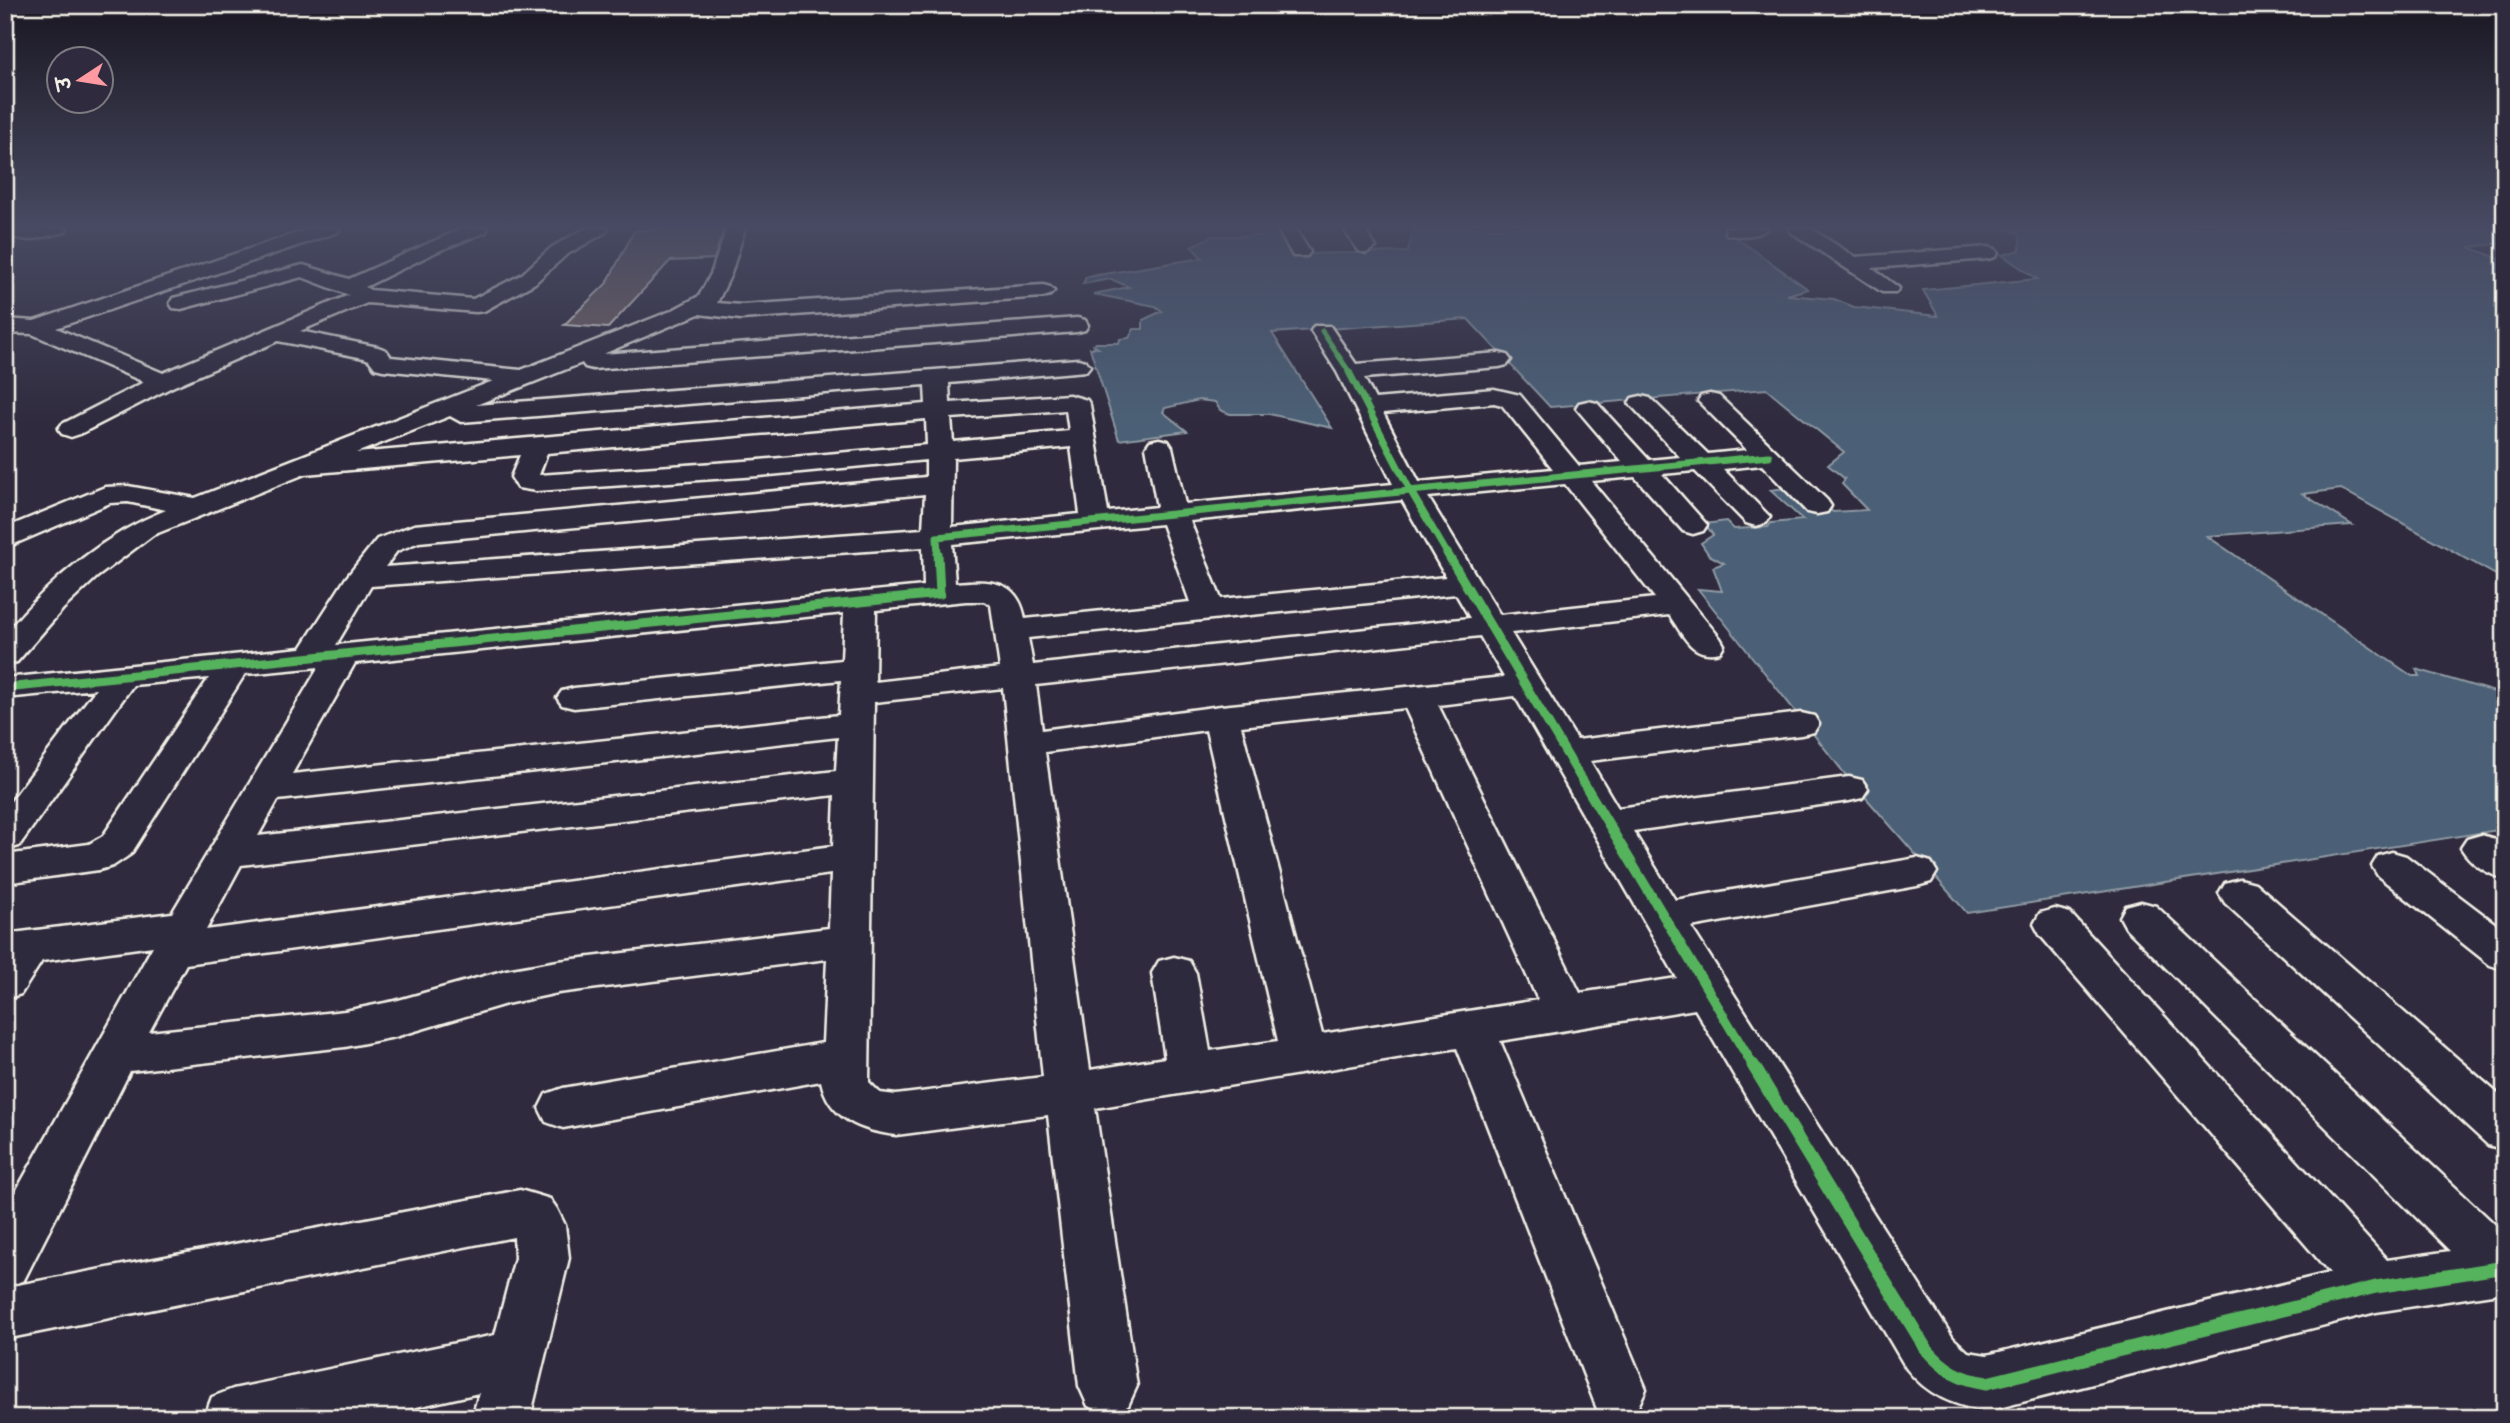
<svg xmlns="http://www.w3.org/2000/svg" width="2510" height="1423" viewBox="0 0 2510 1423" font-family="Mali,'Playpen Sans Deva',sans-serif">
  <rect width="100%" height="100%" fill="#2f2a3d"/>
  <filter id="ink" filterUnits="userSpaceOnUse"><feTurbulence type="fractalNoise" baseFrequency=".0143" numOctaves="2"/><feDisplacementMap in="SourceGraphic" scale="14" xChannelSelector="R" yChannelSelector="G"/><feConvolveMatrix kernelMatrix="1 2 1 2 8 2 1 2 1" color-interpolation-filters="sRGB"/></filter>
  <g filter="url(#ink)">
    <!-- water -->
    <path fill="#4b6076" stroke="#8f9aa4" stroke-width="2" d="M1413,228H1714L1728,232L1808,289L1787,295L1834,299L1854,307L1938,316L1923,290L2037,279L2002,255L2020,250V234L2004,228H2505V243L2469,247L2505,261V580L2341,489L2303,494L2352,525L2207,536L2412,676H2419L2416,669L2505,695V829L1967,913L1845,774L1698,589L1722,591L1713,567L1724,563L1709,555L1701,543L1713,535L1705,524L1726,521L1734,529L1768,527L1771,523L1803,520L1770,490L1803,486L1833,512L1867,510L1842,484L1845,479L1828,465L1844,452L1767,389L1550,407L1468,319L1272,333L1332,428L1269,414H1230L1220,410L1215,402L1199,400L1165,408L1163,412L1187,431L1119,440L1090,348H1098L1093,345L1096,343H1119L1120,339L1129,338L1134,329H1143V320L1162,311L1155,306L1093,294L1129,287L1111,279L1083,284L1086,277L1202,258L1191,246L1213,236H1277L1298,254L1408,252Z"/>
    <!-- building -->
    <path fill="#756462" stroke="#f4f1e8" stroke-width="2" d="M686,228H724L714,259L670,261L608,328L564,325L607,283L634,231Z"/>
    <g fill="none" stroke-linecap="round" stroke-linejoin="round">
      <defs>
        <path id="street" d="M5,228H67L65,232L29,240L5,236Z
          M312,228H340L338,232L56,328L163,373L349,295L302,277L181,309L173,308L170,303L173,298L303,265L349,279L463,228H488L486,232L436,252L365,287L370,290L473,299L521,275L552,247L586,228H608L606,232L566,255L535,283L484,311L476,312L367,303L300,331L378,347L386,350L391,357L521,370L671,311L699,296L711,274L727,228H745L731,274L717,303L741,305L1043,285L1050,287L1054,291L1050,295L1043,297L741,319L699,314L603,354L1077,318L1085,320L1088,325L1085,330L1077,332L593,369L585,367L582,363L476,405L1078,359L1086,361L1090,366L1086,371L949,383L950,403L1069,395L1087,400L1090,405L1108,512L1157,507L1146,447L1150,441L1159,439L1168,441L1172,447L1185,504L1393,484L1337,372L1311,331L1314,326H1330L1356,364L1499,353L1507,355L1511,360L1507,365L1499,367L1364,378L1375,399L1494,389L1520,395L1579,466L1622,462L1576,408L1579,403L1588,401L1597,403L1649,460L1680,457L1629,403L1632,398L1641,396L1650,398L1708,454L1747,450L1698,401L1701,396L1710,394L1719,396L1827,500L1831,506L1827,512L1817,514L1807,512L1762,465L1723,469L1770,517L1766,523L1756,526L1746,523L1695,471L1662,474L1707,525L1703,531L1693,534L1683,531L1635,477L1591,481L1720,638L1724,645L1720,652C1691,659 1684,635 1669,615L1511,633L1577,740L1801,713L1814,716L1819,724L1814,732L1801,735L1590,761L1618,808L1849,777L1862,780L1868,789L1862,798L1849,801L1633,831L1675,900L1917,858L1931,862L1937,872L1931,882L1917,886L1691,927L1953,1338L1968,1352L1987,1355L2330,1273L2040,935L2034,924L2040,913L2055,909L2070,913L2387,1260L2450,1251L2126,928L2120,917L2126,906L2141,902L2156,906L2505,1234V1292L2376,1312L1987,1411C1954,1406 1927,1395 1906,1368L1695,1009L1500,1041L1646,1389L1637,1409L1617,1417L1597,1409L1457,1048L1095,1108L1137,1386L1128,1406L1108,1414L1088,1406L1079,1386L1048,1115L896,1135C862,1131 829,1119 821,1081L563,1128L546,1122L539,1108L546,1094L563,1088L823,1043L827,959L558,993L506,1004L395,1037L345,1047L130,1071L24,1280L7,1287L520,1190L550,1199L557,1209L565,1225L569,1258L530,1418H472L479,1393L367,1418H204L212,1397L233,1389L495,1335L515,1258L514,1237L5,1339V1211L153,946L42,961L21,994L5,999V934L172,913L319,667L245,674L131,854L113,866L99,870L5,883V855L89,844L103,836L209,678L133,685L19,846L5,850V809L96,689L5,698V678L301,648L346,578L377,539L414,525L926,477V460L759,476L536,491L518,488L511,477L520,455L305,474L153,535L97,577L63,609L17,662L5,665V634C49,581 103,535 166,510L128,502L110,503L5,548V528L105,487L128,486L195,498L493,381L383,370L375,368L369,360L364,358L278,341L172,387L80,434L71,437L62,434L58,429L62,424L144,382L32,334L5,333V319L34,321ZM925,385L926,404L356,453L450,416L461,422ZM1494,403L1502,405L1553,469L1419,482L1383,413ZM1066,410L1069,431L953,442L951,418ZM926,419L927,445L759,460L539,475L547,453ZM1071,447L1080,514L952,527L953,458ZM1565,484L1655,598L1500,615L1428,497ZM925,494L923,529L385,567L397,551L419,542ZM1402,500L1446,577L1221,599L1190,521ZM1162,524L1190,602L1025,619C1018,579 990,580 955,583L952,544ZM923,547L924,586L336,645L371,586ZM1456,594L1470,618L1033,665L1028,638ZM966,601H984L991,605L1000,668L875,682L876,610ZM844,613L842,660L574,688L562,691L557,698L562,705L574,708L841,680L839,715L292,774L355,663ZM1480,636L1504,677L1221,706L1042,730L1036,685ZM1003,688L1043,1077L896,1095L880,1093L869,1082L874,702ZM1515,696L1677,978L1580,993L1438,705ZM1405,708L1538,1000L1322,1034L1241,726ZM1206,730L1278,1041L1210,1051L1196,973L1189,961L1174,957L1159,961L1152,973L1165,1058L1090,1070L1045,752ZM838,737L836,771L258,836L278,800ZM835,795L833,846L206,930L241,865ZM831,874L829,928L558,961L506,970L395,1001L345,1011L149,1032L186,964Z
          M1277,228H1295L1310,252L1307,256H1293Z
          M1343,228H1362L1376,247L1366,253L1359,251Z
          M1725,228H1767C1759,237 1738,237 1726,234Z
          M1789,228H1810L1855,257L1988,247L1995,249L1998,253L1995,257L1988,259L1872,268L1899,288L1896,292H1882L1791,232Z
          M2481,835L2495,839L2505,845V879C2487,874 2471,864 2461,848L2467,839Z
          M2392,852L2406,856L2505,931V970L2490,965L2378,876L2372,866L2378,856Z
          M2240,879L2255,883L2505,1100V1150L2488,1145L2225,903L2219,893L2225,883Z"/>
      </defs>
      <!-- street casing -->
      <use href="#street" stroke="#f4f1e8" stroke-width="5"/>
      <!-- street -->
      <use href="#street" fill="#2f2a3d" fill-rule="evenodd"/>
      <defs>
        <path id="cycleway-far4" d="M1322,331L1350,373"/>
        <path id="cycleway-far3" d="M1349,372L1410,490L1448,555
          M938,555L937,537L1769,456"/>
        <path id="cycleway-far2" d="M1447,553L1583,782
          M5,688L940,594L938,553"/>
        <path id="cycleway-far1" d="M1582,780L1754,1067"/>
        <path id="cycleway" d="M1753,1065L1926,1349C1944,1370 1960,1379 1987,1383L2376,1287L2505,1267"/>
      </defs>
      <!-- cycleway-far4 casing -->
      <use href="#cycleway-far4" stroke="#2f2a3d" stroke-width="8"/>
      <!-- cycleway-far3 casing -->
      <use href="#cycleway-far3" stroke="#2f2a3d" stroke-width="10"/>
      <!-- cycleway-far2 casing -->
      <use href="#cycleway-far2" stroke="#2f2a3d" stroke-width="13"/>
      <!-- cycleway-far1 casing -->
      <use href="#cycleway-far1" stroke="#2f2a3d" stroke-width="15"/>
      <!-- cycleway casing -->
      <use href="#cycleway" stroke="#2f2a3d" stroke-width="18"/>
      <!-- cycleway-far4 -->
      <use href="#cycleway-far4" stroke="#56b35d" stroke-width="5"/>
      <!-- cycleway-far3 -->
      <use href="#cycleway-far3" stroke="#56b35d" stroke-width="7"/>
      <!-- cycleway-far2 -->
      <use href="#cycleway-far2" stroke="#56b35d" stroke-width="9"/>
      <!-- cycleway-far1 -->
      <use href="#cycleway-far1" stroke="#56b35d" stroke-width="10"/>
      <!-- cycleway -->
      <use href="#cycleway" stroke="#56b35d" stroke-width="13"/>
    </g>
  </g>
  <!-- sky -->
  <linearGradient id="sky" x2="0" y2="1"><stop stop-color="#1a1722"/><stop offset="0.53" stop-color="#474a62"/><stop offset="1" stop-color="#474a62" stop-opacity="0"/></linearGradient>
  <rect width="2510" height="427" fill="url(#sky)"/>
  <!-- margin -->
  <rect width="2510" height="1423" fill="none" stroke="#2f2a3d" stroke-width="28"/>
  <rect x="14" y="14" width="2482" height="1395" fill="none" stroke="#f4f1e8" stroke-width="2.5" filter="url(#ink)"/>
  <!-- north arrow -->
  <g transform="translate(80 80) rotate(258)"><circle r="33" fill="#2f2a3d" stroke="#7e7a81" stroke-width="2"/>
  <path d="M0-5L12 26L0 18L-12 26Z" fill="#ff9aa2"/>
  <text y="-10" font-size="19" font-weight="bold" text-anchor="middle" fill="#f4f1e8">उ</text>
  </g>
</svg>
